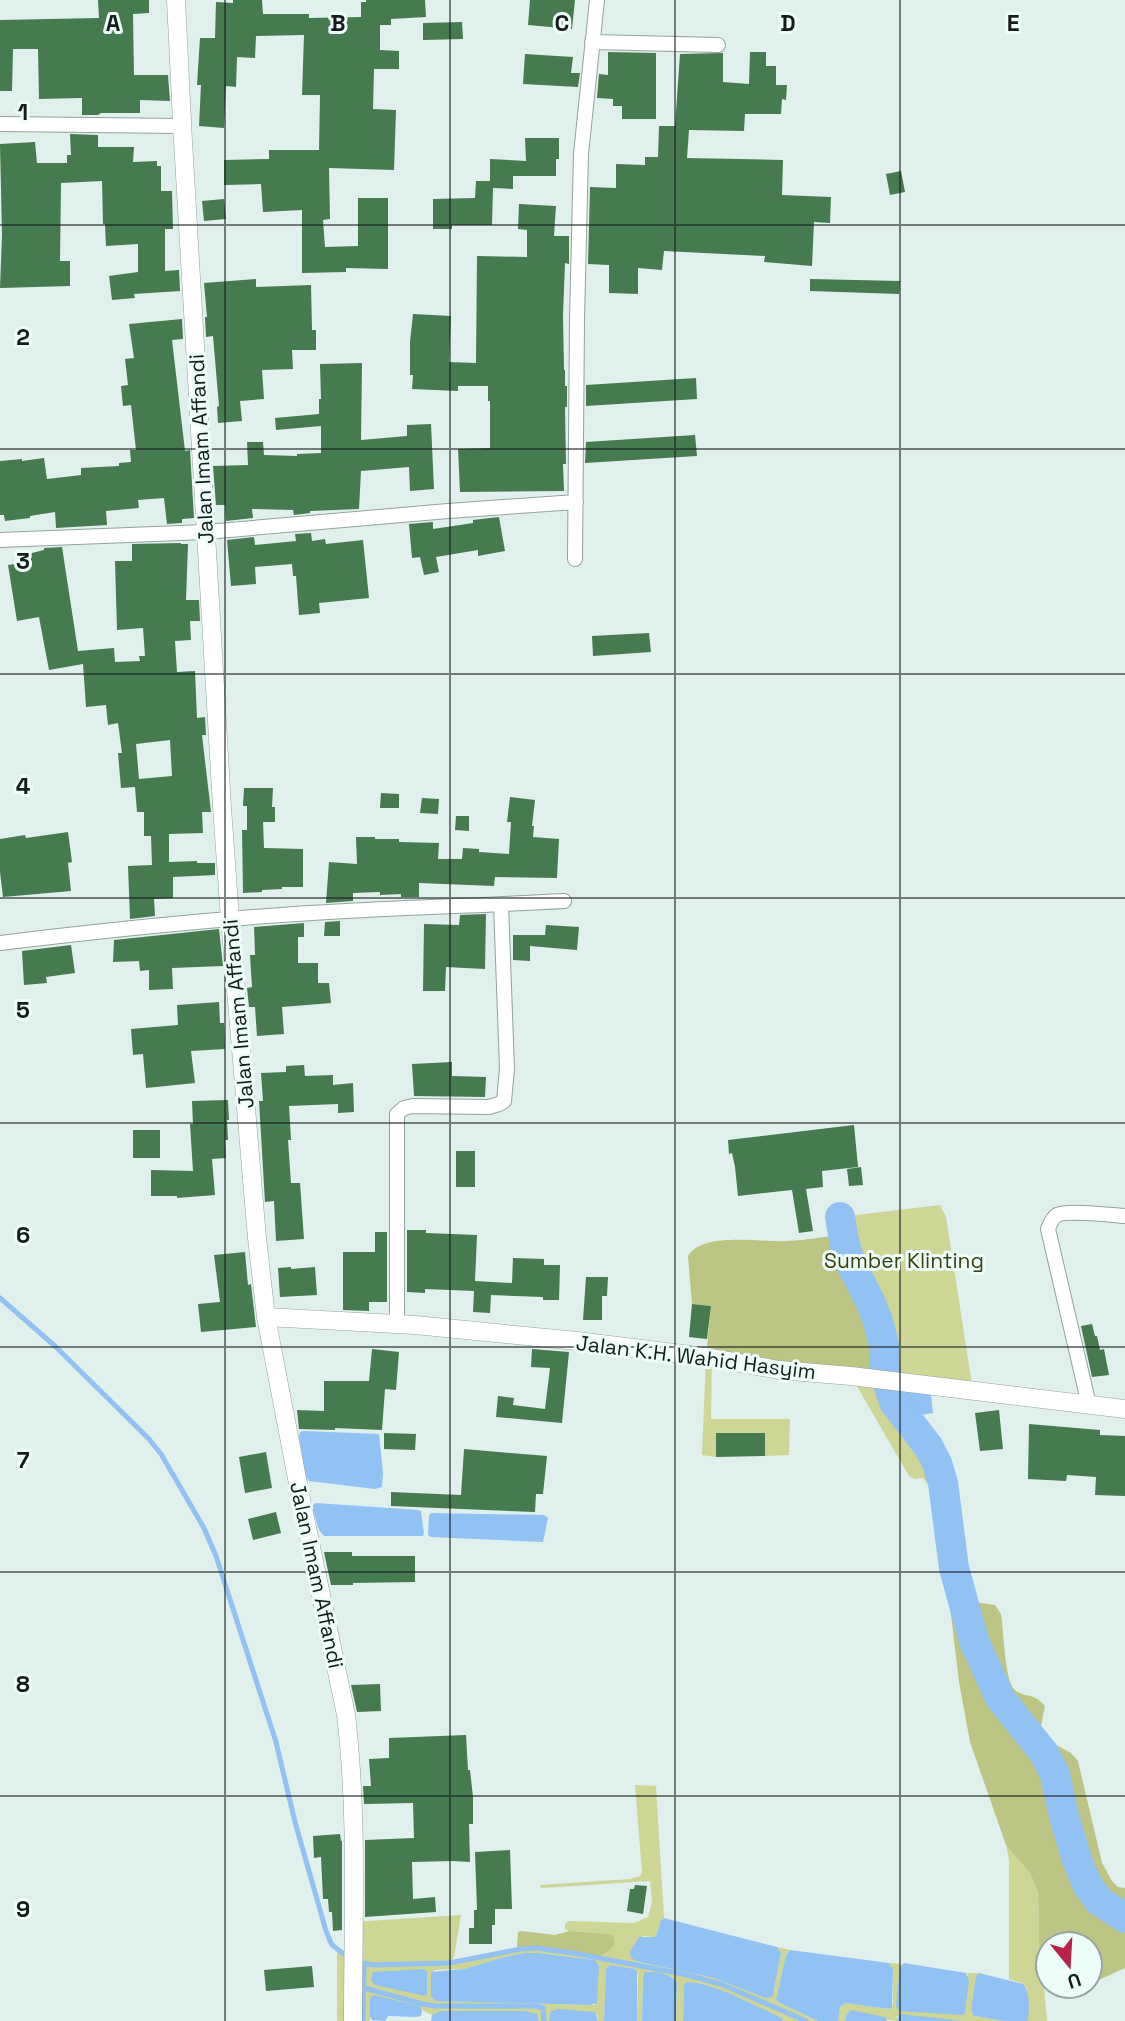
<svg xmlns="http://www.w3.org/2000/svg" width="1125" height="2021" viewBox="0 0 1125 2021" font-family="'Space Grotesk',sans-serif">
  <rect width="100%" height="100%" fill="#e0f0ed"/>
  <!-- green -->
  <path fill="#cdd694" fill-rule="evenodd" d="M940,1205L946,1217L973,1391L888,1386C892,1397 896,1407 903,1416C916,1433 949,1466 941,1489L933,1491L923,1478L914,1479L909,1476L851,1376L887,1380L884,1362V1345L870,1301L852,1266L845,1246L840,1217Z
    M706,1357L712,1359L711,1419H790L789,1455L765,1456L764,1433H716V1457L702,1455Z
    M635,1785L656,1786L664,1918C658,1921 660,1931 655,1937L643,1936L631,1958L635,1961L714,1978L766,1998L773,1995L781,1953L777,1947L790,1950L786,1955L776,2000L778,2002L818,2021H783L781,2018C757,2007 713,1982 687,1982L684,1985L683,2021H676L677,1982L672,1977L648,1971L643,1977L642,2021H637L638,1975L635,1969L610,1965L606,1969L604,2021H598L597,2015L550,2012L549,2021H539V2019L525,2011H441L432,2015L422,2010V2008L370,1998V2021H337V1950L358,1963L353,1922L461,1915L454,1957L450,1963L521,1949L536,1948L598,1957L610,1934L569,1931L565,1929V1924L569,1921L634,1923L648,1917L652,1902L650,1881L541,1888L540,1885L631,1879L640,1876L642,1872ZM524,1953H538L595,1960V2005L436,2001L434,1970L464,1969L501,1958Z
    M1006,1845L1030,1873L1038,1894L1040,1977L1044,1986L1047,2021H1028L1027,1989L1023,1984L1009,1979V1860Z
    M889,1963L902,1964L900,1967L969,1976L966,1973H979L976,1977L971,2010L974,2016L1004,2021H964L897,2016V2021L846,2014L845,2021H838L840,2007L845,2003L889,2009L893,2004V1969Z"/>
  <!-- forest -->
  <path fill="#bcc583" d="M843,1234C848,1266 868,1291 878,1321C884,1340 883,1361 887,1381L706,1357L711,1306L692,1304L688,1256C703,1231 762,1243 788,1241C806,1240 825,1237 843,1234Z
    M949,1598L995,1605L1001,1614C1004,1629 1004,1683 1016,1691C1027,1698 1035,1693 1045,1706L1041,1726L1044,1734L1051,1742L1071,1753L1078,1761L1102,1863L1112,1881L1118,1887L1125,1888V1968L1090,1984V1944H1048V1986H1080L1055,1990L1044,1986L1040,1977L1038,1893L1030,1873L1006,1845L970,1742L959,1682Z
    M521,1931L555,1935L569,1931L609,1934L614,1938V1945L609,1951L598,1957L536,1948L521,1949L517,1947L518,1932Z"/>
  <!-- water -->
  <path fill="#92c1f3" d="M895,1389L931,1394L933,1413L915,1416L898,1403Z
    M304,1431L379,1434L383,1472L382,1487L375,1489L309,1481L305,1476L299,1436L300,1432Z
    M316,1503L418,1510L421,1511L424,1534L423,1536H324L319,1530L312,1507L314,1504Z
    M431,1513L544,1515L548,1518L543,1542L431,1537L428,1535L429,1515Z
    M664,1918L777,1947L781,1953L773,1995L770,1998H765L714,1978L635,1961L631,1958L630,1952L639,1937H655C660,1931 658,1921 664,1918Z
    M790,1950L889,1963L893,1969L892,2007L889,2009L845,2003L840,2007L838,2021H818L778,2002L776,2000L786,1955Z
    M524,1953H538L595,1960L599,1966L597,2003L590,2005L436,2001L431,1997V1972L464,1969L501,1958Z
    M904,1963L966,1973L969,1981L965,2013L962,2015L899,2011L896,2006L900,1967Z
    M610,1965L635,1969L637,1972V2021H604L606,1969Z
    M424,1969L427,1972V1994L425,1996L375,1985L371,1979L373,1972Z
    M645,1972C655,1971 671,1974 677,1982L676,2021H642L643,1977Z
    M979,1973L1023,1984C1031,1993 1029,2009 1028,2021H1004L974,2016L971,2010L976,1976Z
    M687,1982C713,1982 757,2007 782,2018L783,2021H683L684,1985Z
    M374,1995L420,2006L422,2010L421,2016L416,2017L388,2016L385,2021L372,2020L370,2017V1998Z
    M557,2009L595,2012L598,2021H549L550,2012Z
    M851,2010L885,2017L887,2021H845L846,2015Z
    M441,2011H525L537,2014L539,2021H431L432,2015Z
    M899,2014L964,2021H897Z"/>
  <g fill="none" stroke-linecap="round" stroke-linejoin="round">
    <!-- stream -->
    <path stroke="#92c1f3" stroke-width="5" d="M0,1298L56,1347L149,1439L161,1454L204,1528L216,1556L276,1742L295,1822L326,1931L332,1945L348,1957
      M356,1962L374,1965L449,1963L521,1949L536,1948L573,1953L683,1974L721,1984L806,2021
      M364,1988L423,2004L435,2006H536L543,2008L544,2021
      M363,2021L364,1964"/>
    <!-- river -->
    <path stroke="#92c1f3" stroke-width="30" d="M840,1217L845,1246L852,1266L870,1301L878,1321L884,1345V1362L887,1381L894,1402L928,1446L937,1463L943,1483L954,1568L974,1641L1000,1698L1044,1753L1055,1774L1064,1816L1077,1860L1087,1884L1099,1901L1125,1918"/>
  </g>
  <!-- building -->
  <path fill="#467a4f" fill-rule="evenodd" d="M98,0H149V13L133,14L134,75H168L170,101L140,100V113H101L98,115H82V98L39,99L38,49H13L12,91H0V20L99,18Z
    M233,0H262L263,14H309V18L361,17V2H366V0H425L426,17L391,19V25H380V50L399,51V69H374L373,109L396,110L394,170L329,168L330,219L323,220L325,247L358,246V198H388V269L346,268V272L302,273V210L263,212L261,184L224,185V160L269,159V150H319L320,95H302L304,35L256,36L255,58L237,57L236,87L226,86L224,128L199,126L201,85H197L200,38H215L216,2L233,3Z
    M530,0H575L572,29L528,25Z
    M462,22L463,39L423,40V23Z
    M608,52L656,53V119H622V106H613V99L597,98L599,74L608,75Z
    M750,52H766V66H776V85H787L786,100L782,99L781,114H745L744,131L689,130L687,158L783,160L782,195L831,197L830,223L814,222L812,266L764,262L765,256L664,251L662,270L638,268V294L609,293V265L588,264L590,187L616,188V164L645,165V157H658L659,126H675L680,54L723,53V82L749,84Z
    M525,54L573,57L571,73H580L578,87L523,84Z
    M70,134L98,135V147H134L133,162L157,161V166H161V191H172L173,229H165V271L179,270L180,291L134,294L135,298L112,300L109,276L138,272V244L106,246L105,224H103L102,181L61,183L60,261H70V286L0,288L2,235L0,144L35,142L37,163H67V155H71Z
    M525,138H559V159H556V176H513V189L493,188L492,225H452V229H433V199L475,198L476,181H490V159L526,161Z
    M901,171L905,192L890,195L886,174Z
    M224,199L226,219L204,221L202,201Z
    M519,204L556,206L554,236H569V264L565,263L563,315L564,370H565V386H567V407H565L566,464H563L564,491L460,492L458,449L490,448V401H488V386H458V391L412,389L413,375H410V342L413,314L451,316L449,362L476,363L477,256L527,257V230L518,229Z
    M256,279V287L311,285L312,330H316V350H292L293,369L262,370L264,399L240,401L242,421L218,423L217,407L219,406L213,336L206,337L205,317H207L204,283Z
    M810,279L900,281L899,294L810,291Z
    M182,319L183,339L172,340L185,451L190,450L194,518L182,519V523L167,524L164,498L138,500L139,508L106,511L107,525L56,528L55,512L30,516V518L5,521L4,515H0V461L22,459V461L44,458L47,479L81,475V468L119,466V463L131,462L130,450H136L131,405L123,406L121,386L128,385L125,359L134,358L129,324Z
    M362,363L361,440L407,436V425L431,424L434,489L410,491L409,467L361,471L359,509L310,511V513L294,515L293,510L252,509L253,518L226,521L225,505H216L213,466L248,465L247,442H263L264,455L297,456V454L321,453V426L276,430L275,418L319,414V399H321L320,364Z
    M696,378L697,399L586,406V385Z
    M695,435L697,456L585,463L586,442Z
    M499,517L505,551L478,556V550L436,557L439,572L424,575L420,557L412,558L409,524L433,522V529L473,523V520Z
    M311,533L312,541L325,539L326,544L363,540L369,598L319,603L320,613L299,615L296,576H293L292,564L255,567L256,584L231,586L227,540L254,537L255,545L296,541L295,534Z
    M181,543V544H188L186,600H199L200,621H190L191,640L175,641L177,672L195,671L197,718L205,717L206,735H202L211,812H202L203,833L169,834V862L197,861V863H215V875L173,877V898L154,899L155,916L130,919L128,866L152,865L151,836H144V812H137L135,787L121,788L118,753H122L118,723L108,725L106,705L86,707L83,664L49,670L39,617L17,621L8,565L30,562L28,554L44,550V548L62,547L78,651L114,648L115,662L140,661L139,656H145L143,628L117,630L115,561H132V544ZM170,740L172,776L139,779L136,744Z
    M649,633L651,652L593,656L592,636Z
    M244,788H273L272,807H275V822H263L264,848L303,849V887H282V889L262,890V892L243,893L242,830H247V806H243Z
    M381,793L399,794V808H380Z
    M510,797L535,800L532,826H534L533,837L559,839L557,878L495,877L494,886L419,883V897H401V894L380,895V892L353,893V901L326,903L329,862L357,864L356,837H375V839H399V842L439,843L438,859H462L463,848L479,849V852L509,854L511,822H507Z
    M422,798L439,799L438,814L420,813Z
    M456,816H469V831L455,830Z
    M68,832L72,862L68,863L71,891L3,897L0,872V839L25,835L26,838Z
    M486,914L485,969L446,967L445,991H423L424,924L459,925L460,915Z
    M340,921V936H324L325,922Z
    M304,923V937H298V963H318V983H329L331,1003L282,1007L284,1034L257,1036L255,1007H249L247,988L252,987L250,955H255L254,927Z
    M546,925L579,927L577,950L530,946V961L513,960V935H545Z
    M219,929L223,966L172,968L173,989L149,990V970L140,971L139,961L113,962L114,940Z
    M71,945L75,973L46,977L47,983L24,985L22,951Z
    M219,1002L220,1023H224L225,1049L191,1051L195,1083L146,1088L143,1054L133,1055L131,1029L178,1025L177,1005Z
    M452,1062V1076L486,1077L485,1097L414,1096L412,1064Z
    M304,1065L305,1076L333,1075V1085L353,1083L354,1112L338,1113V1104L289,1106L291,1140H288L291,1183H300L304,1239L276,1241L274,1201L265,1202L259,1101H263L261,1073L286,1072V1066Z
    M228,1100L229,1120H227L228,1140H225L226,1158L212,1159L215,1195L177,1198V1196H151V1170L193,1171L190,1124H193L192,1101Z
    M854,1125L858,1167L822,1171L823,1187L806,1189L813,1231L799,1233L792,1190L738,1196L735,1167L732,1153L729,1154L728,1140Z
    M133,1130H160V1158H133Z
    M456,1151H475V1187H456Z
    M861,1167L863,1185L849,1186L847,1169Z
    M407,1230H426V1233L477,1235L475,1281L512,1283L513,1258L544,1259V1265H560L559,1300H543V1297L491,1295L490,1313L473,1312L474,1291L425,1289V1293L407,1292Z
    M375,1232H387V1302H369V1311L343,1310V1252H375Z
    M245,1252L248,1285L251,1284L256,1327L201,1332L198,1304L220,1302L214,1255Z
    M291,1267V1269L315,1267L317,1295L280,1297L278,1268Z
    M586,1277H608L607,1296H602V1320H583Z
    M692,1304L711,1306L707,1339L689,1337Z
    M1092,1324L1095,1336H1097L1100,1350L1104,1349L1109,1375L1092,1377L1081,1326Z
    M372,1349L399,1352L396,1390L385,1389L382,1430L335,1428V1430L299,1429L297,1410L324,1411V1381H369Z
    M532,1349L569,1352L562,1423L496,1417L498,1396L514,1398L513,1405L545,1409L550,1368L531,1367Z
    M999,1410L1003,1449L980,1451L975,1413Z
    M1029,1424L1100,1430V1435L1125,1436V1496L1095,1495L1096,1477L1067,1475L1066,1481L1028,1479Z
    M384,1433L416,1434L415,1450L384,1449Z
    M716,1433H765V1456L716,1457Z
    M464,1449L547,1456L543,1494H536L535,1512L391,1506V1492L461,1495Z
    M266,1452L272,1488L245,1493L239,1457Z
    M276,1512L281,1533L253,1540L248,1519Z
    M324,1552H352V1556H415V1582L353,1583V1585H331Z
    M380,1684L381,1711L357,1712L351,1685Z
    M466,1735L468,1770H470L473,1797V1824H469L470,1862L452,1861L412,1862L413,1899L435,1897L436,1912L365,1917V1840L414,1838L413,1803L364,1804L363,1786H371L369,1759L389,1758V1738Z
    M340,1834L341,1841H342V1930L333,1931L332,1912H329L328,1899H323L321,1857L314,1858L313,1836Z
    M510,1850L512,1909H495V1925H492V1944H469V1928H474V1910H477L475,1852Z
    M635,1885L647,1886L643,1914L627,1911L630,1889H634Z
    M312,1966L314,1987L266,1991L264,1970Z"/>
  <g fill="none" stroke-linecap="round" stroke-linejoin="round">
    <defs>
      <path id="minor" d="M592,42L718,45
        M0,124L182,126
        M0,540L206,532L448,511L576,502
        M575,559L577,319L581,154L597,0
        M0,943C115,929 230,917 346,911C419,907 492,905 564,901
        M397,1324V1114L404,1108L413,1106L489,1107L499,1104L504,1101L507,1069L501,904
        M1089,1405L1048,1229C1050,1224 1052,1218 1057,1215C1067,1210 1111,1215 1125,1216"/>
      <path id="tertiary" d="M176,0L183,141L222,807L230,919L257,1238L266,1317L300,1494L346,1715C358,1816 353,1920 353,2021
        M266,1317L415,1325L577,1341L706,1357L779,1370L851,1376L1125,1409"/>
    </defs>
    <!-- minor casing -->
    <use href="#minor" stroke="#93a29f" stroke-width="16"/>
    <!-- tertiary casing -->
    <use href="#tertiary" stroke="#93a29f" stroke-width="19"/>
    <!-- minor -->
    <use href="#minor" stroke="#fff" stroke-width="14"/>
    <!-- tertiary -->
    <use href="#tertiary" stroke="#fff" stroke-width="18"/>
  </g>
  <!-- grid -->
  <path fill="none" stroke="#161c1b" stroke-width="2" stroke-opacity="0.55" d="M225,0V2021M450,0V2021M675,0V2021M900,0V2021M0,225H1125M0,449H1125M0,674H1125M0,898H1125M0,1123H1125M0,1347H1125M0,1572H1125M0,1796H1125"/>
  <g text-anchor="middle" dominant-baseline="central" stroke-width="6" stroke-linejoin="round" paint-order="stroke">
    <!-- street labels -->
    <g font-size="21" fill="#161c1b" stroke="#edfefa">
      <text transform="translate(201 449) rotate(-93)">Jalan Imam Affandi</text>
      <text transform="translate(238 1014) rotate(-95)">Jalan Imam Affandi</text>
      <text transform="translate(696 1357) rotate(7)">Jalan K.H. Wahid Hasyim</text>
      <text transform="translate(317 1575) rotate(78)">Jalan Imam Affandi</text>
    </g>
    <!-- park labels -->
    <g font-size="21" fill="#393e0b" stroke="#edfefa">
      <text x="904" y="1260">Sumber Klinting</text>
    </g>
  </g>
  <g font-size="23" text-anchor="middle" font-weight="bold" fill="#161c1b" stroke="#edfefa" stroke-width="6" stroke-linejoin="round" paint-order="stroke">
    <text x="113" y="31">A</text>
    <text x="338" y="31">B</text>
    <text x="562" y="31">C</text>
    <text x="788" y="31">D</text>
    <text x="1013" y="31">E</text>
    <text x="23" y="120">1</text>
    <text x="23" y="345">2</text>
    <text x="23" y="569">3</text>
    <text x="23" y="794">4</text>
    <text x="23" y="1018">5</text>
    <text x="23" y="1243">6</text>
    <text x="23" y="1468">7</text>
    <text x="23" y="1692">8</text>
    <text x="23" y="1917">9</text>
  </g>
  <!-- north arrow -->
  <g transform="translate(1069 1965) rotate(162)"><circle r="33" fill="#edfefa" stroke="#97a4a1" stroke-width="2"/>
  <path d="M0-5L12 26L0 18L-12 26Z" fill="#b62549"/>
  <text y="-10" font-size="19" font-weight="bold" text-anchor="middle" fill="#161c1b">U</text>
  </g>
</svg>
